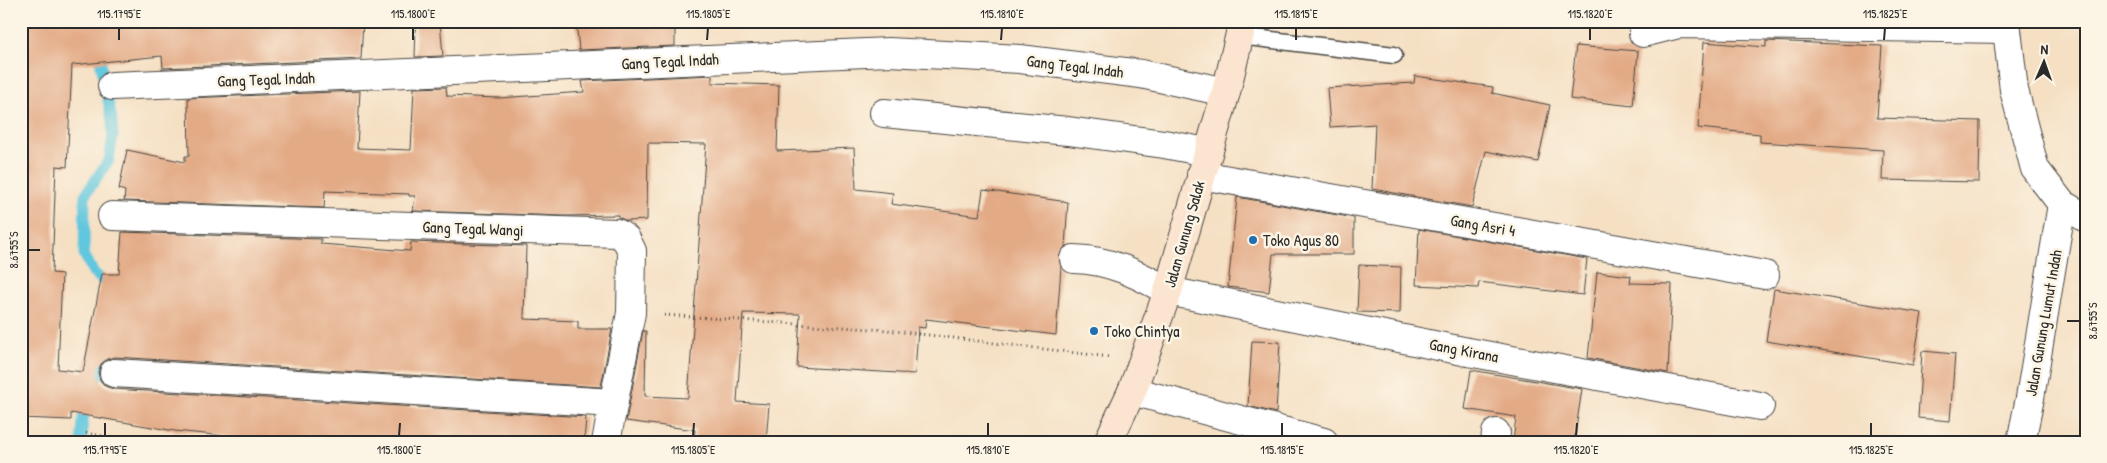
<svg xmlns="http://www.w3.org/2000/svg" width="2107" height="463" viewBox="0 0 2107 463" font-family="'Patrick Hand',sans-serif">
  <rect width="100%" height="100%" fill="#fcf5e5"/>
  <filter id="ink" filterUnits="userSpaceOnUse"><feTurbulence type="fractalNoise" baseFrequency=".02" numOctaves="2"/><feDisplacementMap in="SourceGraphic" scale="10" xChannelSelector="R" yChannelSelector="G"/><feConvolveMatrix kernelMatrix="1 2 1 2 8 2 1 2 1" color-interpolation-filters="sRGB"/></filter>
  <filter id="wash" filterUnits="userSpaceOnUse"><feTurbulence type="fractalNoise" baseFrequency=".0096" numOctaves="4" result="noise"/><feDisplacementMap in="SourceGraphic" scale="20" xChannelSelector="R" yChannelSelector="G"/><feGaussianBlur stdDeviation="1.12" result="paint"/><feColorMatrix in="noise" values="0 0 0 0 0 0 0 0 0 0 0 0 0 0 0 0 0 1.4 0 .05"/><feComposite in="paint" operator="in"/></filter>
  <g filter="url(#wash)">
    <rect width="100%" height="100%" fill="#f5e0c4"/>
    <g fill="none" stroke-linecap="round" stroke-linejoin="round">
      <!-- stream -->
      <path stroke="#61c7de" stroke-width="11" d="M102,47L101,65L112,120L113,136L109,160L85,195L84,254L93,272L112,289
        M82,442C82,426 83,409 89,395C96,378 103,365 108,347"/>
    </g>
    <g id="blocks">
      <!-- building -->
      <path fill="#e3aa86" d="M21,21H363L361,59L163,68L162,56L72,65L67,167L56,166L52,273L62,274L58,369L83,372L102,274H119L122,232L321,239V244L410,251L411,242L526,246L524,319L578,321V329H612L601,387L115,357L107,359L101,364L98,372L100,380L105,386L113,389L586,417L584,442H243L244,438L175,431L71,413V420L21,418Z
        M416,21H440L443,56L415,57Z
        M576,21H675V46L579,50Z
        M1766,41L1882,46L1877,118L1980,121L1979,182L1882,180L1883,150L1760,142V134L1698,128L1704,42L1766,47Z
        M1576,46L1638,51L1633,106L1570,99Z
        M712,75V83L779,85L777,151L854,148L856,189L893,193L891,204L979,216L983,190L1068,202L1065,247L1059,257L1061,267L1056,335L926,319L925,328L918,327L915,374L797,367L800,314L743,313L737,402L769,404L766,442H694L695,430L626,421L643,331H646L645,396L688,398L706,144L648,143L647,220L627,221L618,217V215L564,216L413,211L415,196H409V194L325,191L324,208L124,201L125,191L119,189L127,150L185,162V156H189L188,98L360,91L357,148L411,150L414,88L446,87L447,96L499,98L584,92L582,81Z
        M1415,76L1493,87L1492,93L1550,105L1538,162L1486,151L1472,207L1372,189L1375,124L1330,127L1327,88L1414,83Z
        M1237,197L1354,218V254H1273L1269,292L1228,287Z
        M1419,229L1587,259L1583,295L1479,282L1478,288L1416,285Z
        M1359,265L1401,267L1400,313L1357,312Z
        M1597,272L1631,276L1630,283L1672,284L1668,373L1588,358Z
        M1774,289L1922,313L1913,365L1766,341Z
        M1252,341L1280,342L1276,413L1248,406Z
        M1922,351L1955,354L1950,421L1918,418Z
        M1471,370L1582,389L1574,442H1513L1516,417L1465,409Z"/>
    </g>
  </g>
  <g filter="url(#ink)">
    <use href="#blocks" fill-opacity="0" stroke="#494642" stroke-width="1"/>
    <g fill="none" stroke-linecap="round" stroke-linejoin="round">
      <defs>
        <path id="service" d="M1240,36L1394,55"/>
        <path id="minor" d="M1643,33L1679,24L2007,29
          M112,86L889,52L1020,59L1141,74L1226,92
          M884,113L1068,131L1164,144L1207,152
          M1201,175L1765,275
          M112,216L617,233L626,239L632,251L631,313L606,442
          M1074,259C1111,260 1137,274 1168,291L1463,351L1760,406
          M114,373L614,403
          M1132,391L1324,442
          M1495,442L1496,433
          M2021,442L2030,398L2062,204"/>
        <path id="tertiary" d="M2006,21L2014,90L2035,169L2062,204L2086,218"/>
        <path id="secondary" d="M1108,442L1132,391L1168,291L1226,92L1243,21"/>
      </defs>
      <!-- service casing -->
      <use href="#service" stroke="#494642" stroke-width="19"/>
      <!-- minor casing -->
      <use href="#minor" stroke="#494642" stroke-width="30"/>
      <!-- tertiary casing -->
      <use href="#tertiary" stroke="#494642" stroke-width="30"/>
      <!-- secondary casing -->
      <use href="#secondary" stroke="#494642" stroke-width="30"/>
      <!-- path -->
      <path stroke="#494642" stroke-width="3" stroke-dasharray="1 4" stroke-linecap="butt" d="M664,315L887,330L1110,357
        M86,433L135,442"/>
      <!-- service -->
      <use href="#service" stroke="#fff" stroke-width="16"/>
      <!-- minor -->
      <use href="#minor" stroke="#fff" stroke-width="28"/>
      <!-- tertiary -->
      <use href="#tertiary" stroke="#fff" stroke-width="28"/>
      <!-- secondary -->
      <use href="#secondary" stroke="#fce5d0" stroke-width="28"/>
    </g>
  </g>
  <!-- ticks -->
  <path fill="none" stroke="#2b2b2b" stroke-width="2" d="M119,40V28M413,40V28M707,40L708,28M1001,40L1002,28M1296,40V28M1590,40V28M1884,40L1885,28M28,250H40M2067,321H2080M105,436V423M399,436L400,423M693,436L694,423M988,436V423M1282,436V423M1576,436L1577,423M1871,436V423"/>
  <!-- markers -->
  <g fill="#1f6fb2" stroke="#fcf5e5" stroke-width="2">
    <circle cx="1253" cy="240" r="5"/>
    <circle cx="1094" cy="331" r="5"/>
  </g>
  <g text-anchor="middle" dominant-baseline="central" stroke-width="5" stroke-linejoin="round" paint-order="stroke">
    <!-- street labels -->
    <g font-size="16" fill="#2b2b2b" stroke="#fcf5e5">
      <text transform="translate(670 61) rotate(-3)">Gang Tegal Indah</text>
      <text transform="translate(1075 66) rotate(7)">Gang Tegal Indah</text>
      <text transform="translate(266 79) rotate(-2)">Gang Tegal Indah</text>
      <text transform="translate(1483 225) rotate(10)">Gang Asri 4</text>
      <text transform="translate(473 228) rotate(2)">Gang Tegal Wangi</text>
      <text transform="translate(1184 234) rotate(-74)">Jalan Gunung Salak</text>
      <text transform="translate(2043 323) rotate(-80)">Jalan Gunung Lumut Indah</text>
      <text transform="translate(1464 350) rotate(11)">Gang Kirana</text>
    </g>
    <!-- poi labels -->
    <g font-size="16" fill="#2b2b2b" stroke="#fcf5e5" text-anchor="start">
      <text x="1263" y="240">Toko Agus 80</text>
      <text x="1104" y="331">Toko Chintya</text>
    </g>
  </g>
  <!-- margin -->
  <rect width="2107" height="463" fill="none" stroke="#fcf5e5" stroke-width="55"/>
  <!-- north arrow -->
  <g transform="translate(2044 62) rotate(2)" stroke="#fcf5e5" stroke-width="4" paint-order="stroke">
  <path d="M0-4L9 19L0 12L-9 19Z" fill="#2b2b2b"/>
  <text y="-8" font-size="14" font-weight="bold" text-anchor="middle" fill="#2b2b2b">N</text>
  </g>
  <rect x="28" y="28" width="2052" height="408" fill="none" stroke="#2b2b2b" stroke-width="2"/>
  <g font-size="12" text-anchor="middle" fill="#2b2b2b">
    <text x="119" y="18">115.1795°E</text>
    <text x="413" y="18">115.1800°E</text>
    <text x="708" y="18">115.1805°E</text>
    <text x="1002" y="18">115.1810°E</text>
    <text x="1296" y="18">115.1815°E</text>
    <text x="1590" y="18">115.1820°E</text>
    <text x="1885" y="18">115.1825°E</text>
    <text transform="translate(14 250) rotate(-90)" y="4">8.6755°S</text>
    <text transform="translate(2093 321) rotate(-90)" y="4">8.6755°S</text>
    <text x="105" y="454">115.1795°E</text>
    <text x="399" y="454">115.1800°E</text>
    <text x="693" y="454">115.1805°E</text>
    <text x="988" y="454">115.1810°E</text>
    <text x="1282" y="454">115.1815°E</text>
    <text x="1576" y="454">115.1820°E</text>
    <text x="1871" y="454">115.1825°E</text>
  </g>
</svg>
